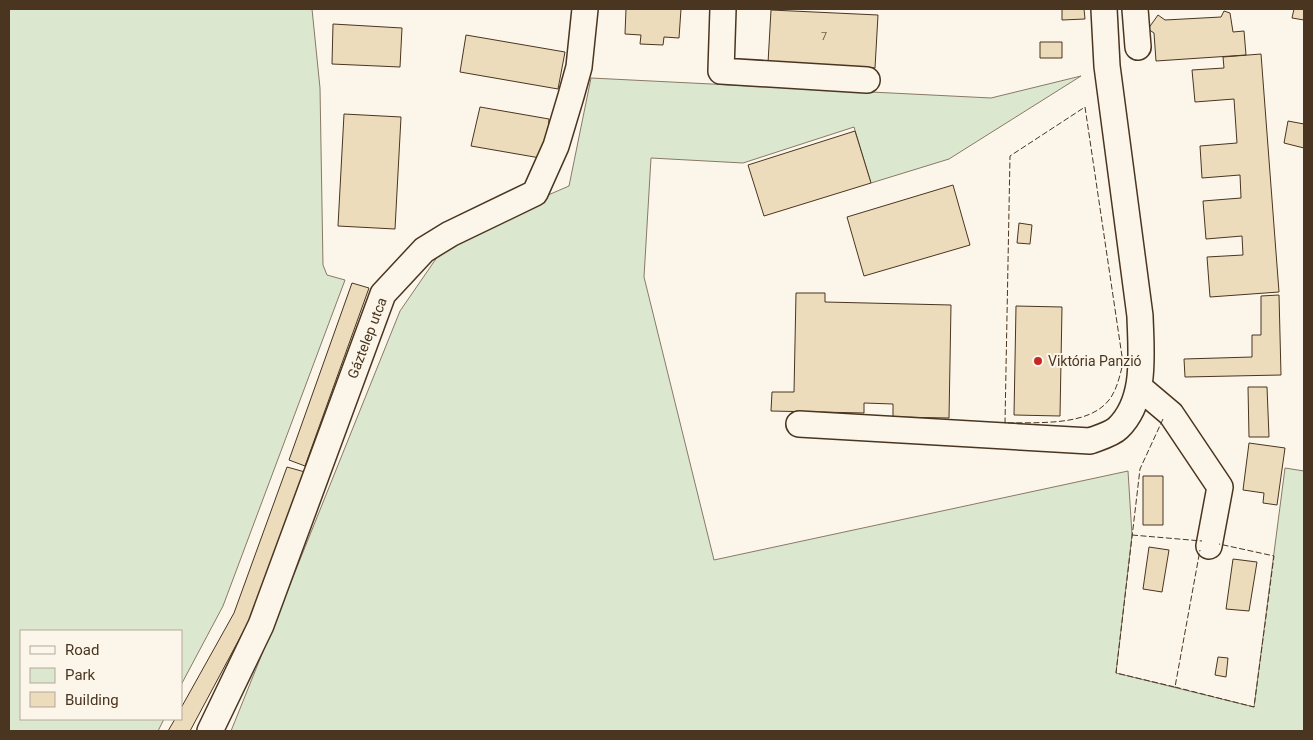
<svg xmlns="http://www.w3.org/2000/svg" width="1313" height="740" viewBox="0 0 1313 740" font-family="Roboto,sans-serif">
  <rect width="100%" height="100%" fill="#fbf6e9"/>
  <!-- green -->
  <path fill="#dce7d0" stroke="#887966" d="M9,9H312L320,88L323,265L327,275L345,280L223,606L181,685V631H21V719H164L158,731H9Z
    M1081,76L949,159L871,183L854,127L743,163L651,158L644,277L714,560L1128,471L1132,535L1116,673L1254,707L1285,468L1304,471V731H231L400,311L451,237L569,186L591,78L991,98Z"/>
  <!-- building -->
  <path fill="#ecdcbc" stroke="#4a3520" d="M626,9H681L679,38L664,37L663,45L640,44L641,35L625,34Z
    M1062,9H1084L1085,19L1062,20Z
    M1294,9H1304V20L1292,18Z
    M771,10L878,15L875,68L768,63Z
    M1224,11L1230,13L1233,32L1244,31L1246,55L1156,61L1154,33L1148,29L1158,15L1165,20L1221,17Z
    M333,24L402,28L400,67L332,64Z
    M466,35L565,52L558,89L460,72Z
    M1040,42H1062V58H1040Z
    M1261,54L1279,292L1210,297L1207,257L1243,255L1242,236L1206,239L1203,201L1241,198L1240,175L1202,178L1200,146L1237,143L1234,99L1195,102L1192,70L1224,68L1223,57Z
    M480,107L549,119L546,159L471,146Z
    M344,114L401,117L395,229L338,226Z
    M1288,121L1304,124V148L1284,143Z
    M855,131L871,183L764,216L748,165Z
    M953,185L970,245L864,276L847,217Z
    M1019,223L1032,225L1030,244L1017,243Z
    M352,283L369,288L305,466L289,460Z
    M796,293H825V302L951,305L949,418L893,417V404L864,403V413L771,411L772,392H794Z
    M1279,295L1281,375L1185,377L1184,359L1252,357V335H1261V296Z
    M1016,306L1062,307L1060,416L1014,415Z
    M1248,387H1267L1269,437H1249Z
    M1249,443L1285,448L1277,505L1263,503L1264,493L1243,490Z
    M287,467L305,472L250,619L190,731H168L175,719H181V708L234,613Z
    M1143,476H1163V525H1143Z
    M1149,547L1169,550L1162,592L1143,589Z
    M1233,559L1257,562L1249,611L1226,609Z
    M1218,657L1228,658L1226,677L1215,675Z"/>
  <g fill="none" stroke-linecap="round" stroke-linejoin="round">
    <defs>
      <path id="minor" d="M723,9L721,71L867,80
        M1135,9L1138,47
        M1139,387L1171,414L1220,487L1209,546
        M799,424L1090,441C1098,438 1112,434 1118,428C1147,400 1141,353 1140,316L1107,66L1104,9
        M210,731L261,625L383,294L424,250L450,234L535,193L556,146L571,96L579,67L585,9"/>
    </defs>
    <!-- minor casing -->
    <use href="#minor" stroke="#4a3520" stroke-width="28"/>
    <!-- minor -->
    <use href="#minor" stroke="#fbf6e9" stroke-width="25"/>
    <!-- fence -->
    <path stroke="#4a3520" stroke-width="1" stroke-dasharray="6 2.5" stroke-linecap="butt" d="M1085,107L1123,363C1120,375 1117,390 1109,400C1088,427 1036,422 1005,423L1010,156Z
      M1163,419L1140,469L1116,673L1175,687L1200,550
      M1132,535L1202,541
      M1175,687L1254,707L1274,556L1219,544"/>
  </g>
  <!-- markers -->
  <circle fill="#c62828" stroke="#fbf6e9" stroke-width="2" cx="1038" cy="361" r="5"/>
  <g text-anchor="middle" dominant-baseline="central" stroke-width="4" stroke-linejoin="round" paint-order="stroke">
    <!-- number labels -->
    <g font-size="11" fill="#725f47">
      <text x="824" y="36">7</text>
    </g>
    <!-- street labels -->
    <g font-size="14" fill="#4a3520" stroke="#fbf6e9">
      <text transform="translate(367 338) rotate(-69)">Gáztelep utca</text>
    </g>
    <!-- poi labels -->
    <g font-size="14" fill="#4a3520" stroke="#fbf6e9" text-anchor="start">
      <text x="1048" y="361">Viktória Panzió</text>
    </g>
  </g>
  <!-- border -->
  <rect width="1313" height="740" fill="none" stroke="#4a3520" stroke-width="20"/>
  <!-- legend -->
  <rect x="20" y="630" width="162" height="90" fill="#fbf6e9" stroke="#b4a999"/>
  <rect x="30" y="646" width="25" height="8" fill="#fbf6e9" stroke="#b4a999"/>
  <text x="65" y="655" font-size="15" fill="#4a3520">Road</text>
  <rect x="30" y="668" width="25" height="15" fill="#dce7d0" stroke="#b4a999"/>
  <text x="65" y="680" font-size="15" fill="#4a3520">Park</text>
  <rect x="30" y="692" width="25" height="15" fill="#ecdcbc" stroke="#b4a999"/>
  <text x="65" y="705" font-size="15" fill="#4a3520">Building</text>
</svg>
